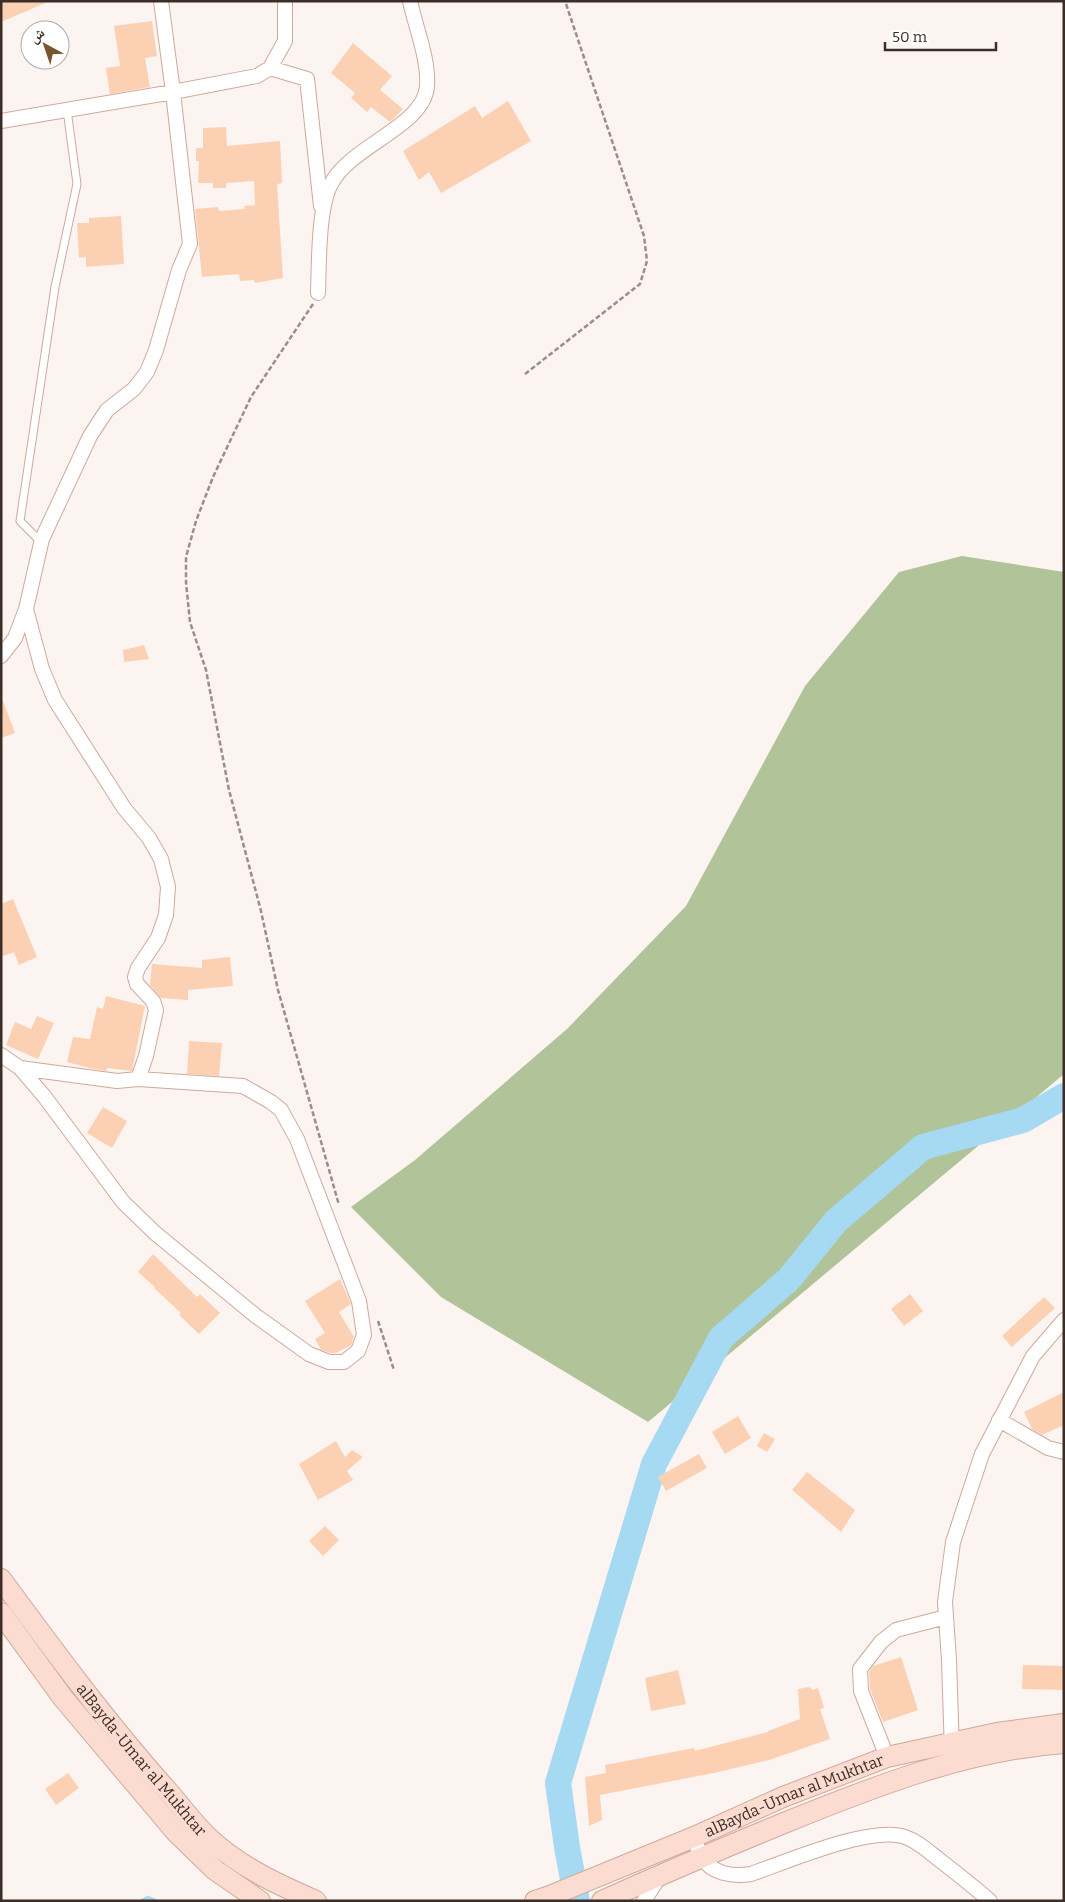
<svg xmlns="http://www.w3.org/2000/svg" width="1065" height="1902" viewBox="0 0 1065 1902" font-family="Bitter,'Noto Naskh Arabic',serif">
  <rect width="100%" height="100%" fill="#fcf4f1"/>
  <!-- forest -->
  <path fill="#b1c398" d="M962,556L1064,572V1074L648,1422L441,1297L351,1207L415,1160L567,1029L686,906L805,686L899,572Z"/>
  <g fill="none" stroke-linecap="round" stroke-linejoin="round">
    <!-- stream -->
    <path stroke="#a6d9f2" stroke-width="4.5" d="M142,1901L148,1898L155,1901"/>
    <!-- river -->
    <path stroke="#a6d9f2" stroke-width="26" d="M577,1901L567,1847L558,1783L654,1464L721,1338L789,1279L836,1221L923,1147L1023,1120L1064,1096"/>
  </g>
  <!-- building -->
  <path fill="#fcd1b3" d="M1,1H50L1,22Z
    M152,21L157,56L145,58L150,87L110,94L106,68L120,66L114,26Z
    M353,43L392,76L380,90L403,109L390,122L371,107L367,112L351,98L355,93L331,73Z
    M508,101L531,141L441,193L429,172L419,180L403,151L475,106L482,118Z
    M226,127L227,146L280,141L282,183L277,184L283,278L255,283L254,280L240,281L239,274L202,277L195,209L218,207L219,211L245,209L244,206L255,205L254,181L226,183V188H213V183H198L199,161H196V148H203V128Z
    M121,216L124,264L86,267V257L79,258L77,223H89V218Z
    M144,645L149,659L124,662L123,650Z
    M1,701H3L15,733L1,738Z
    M13,899L37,957L19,965L14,952L1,957V904Z
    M230,957L233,986L188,990V1000L161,998L150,985L152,964L202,968V960Z
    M106,996L145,1006L132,1071L107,1068V1071L93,1069L67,1062L73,1037L90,1039L97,1007L103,1009Z
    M37,1016L54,1023L38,1059L6,1045L15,1022L31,1029Z
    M189,1041L222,1043L219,1076L187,1074Z
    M103,1107L127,1121L112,1148L87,1133Z
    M153,1254L197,1297L200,1294L220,1313L199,1334L179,1315L181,1313L154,1288L155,1287L138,1272Z
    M340,1279L351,1304L339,1312L354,1337L351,1345L336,1353H331L321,1350L315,1339L325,1333L305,1301Z
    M910,1294L923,1311L904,1326L891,1309Z
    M1044,1297L1055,1308L1012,1347L1002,1336Z
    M1064,1392V1425L1042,1435L1032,1429L1024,1412Z
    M738,1416L751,1438L725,1454L712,1432Z
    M764,1433L775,1439L767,1452L757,1446Z
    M336,1441L345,1457L352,1450L363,1457L347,1471L353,1480L318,1500L299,1464Z
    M699,1454L707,1468L666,1491L658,1477Z
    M807,1472L855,1510L841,1532L792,1490Z
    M325,1526L339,1540L323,1556L309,1541Z
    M901,1657L918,1710L883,1722L870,1689L869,1672L873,1666Z
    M1023,1665L1064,1666V1690L1022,1689Z
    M678,1670L686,1704L651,1711L645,1678Z
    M809,1687L813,1690L818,1688L824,1708L820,1709L830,1739L769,1760L714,1773L600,1795L602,1820L589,1826L585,1777L606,1773L605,1765L694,1748L695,1751L768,1732V1731L800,1719L798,1689Z
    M68,1773L79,1788L56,1805L45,1789Z"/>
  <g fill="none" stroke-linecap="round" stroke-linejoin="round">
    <defs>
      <path id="service" d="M41,542L20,521L55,287L77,184L67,110"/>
      <path id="minor" d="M270,68L307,79L321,206
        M1,121L173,92L257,76L270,68L285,41V1
        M318,293C319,266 318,208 331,184C350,146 423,127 427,87C429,59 416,29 410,1
        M1,656L15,638L26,609L42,539L90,436L107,410L134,389L147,372L156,350L179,270L190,244L173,92L161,1
        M1,1055L20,1068L44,1096L123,1202L155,1233L256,1316L309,1354L329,1362H344L358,1351L364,1335L359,1301L297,1139L281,1110L271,1102L243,1086L138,1079
        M20,1068L117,1081L138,1079L146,1056L156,1010L153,1001L137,984L135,977L138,968L158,938L166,915L168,887L161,859L149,838L124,808L55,700L42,669L26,609
        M999,1420L1048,1448L1064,1452
        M952,1752L949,1660L945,1602L953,1542L982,1454L1033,1356L1064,1320
        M887,1757L861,1691L860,1669L881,1642L896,1630L946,1617
        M694,1837C696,1843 698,1850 701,1856C711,1874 733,1877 751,1874C786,1862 871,1825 905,1837C917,1841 927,1850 937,1858C955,1872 973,1886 990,1901
        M644,1901L659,1877"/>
      <g id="secondary">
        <path id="s1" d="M1,1579C54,1651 107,1723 166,1789C181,1806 195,1826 211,1840C242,1868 279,1885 316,1901"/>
        <path d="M1,1613L63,1698L175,1831L215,1870L260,1901"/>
        <path id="s2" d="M535,1901L550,1896L694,1837L783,1797L887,1757L997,1733L1064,1724"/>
        <path d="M602,1901C662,1874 723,1848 784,1823C873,1787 966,1750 1064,1743"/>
      </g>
    </defs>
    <!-- service casing -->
    <use href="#service" stroke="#cfa99b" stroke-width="9"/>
    <!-- minor casing -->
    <use href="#minor" stroke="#cfa99b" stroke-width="16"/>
    <!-- secondary casing -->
    <use href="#secondary" stroke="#cfa99b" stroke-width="22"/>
    <!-- path -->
    <path stroke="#9a8e8a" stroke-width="2.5" stroke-dasharray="5 2.5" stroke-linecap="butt" d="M313,304L251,397L213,477L196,521L186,557V582L190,622L206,670L229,790L261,911L278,990L339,1205
      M525,374L640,284L647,261L644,236L565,1
      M378,1321L394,1370"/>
    <!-- service -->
    <use href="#service" stroke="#fff" stroke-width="7"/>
    <!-- minor -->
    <use href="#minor" stroke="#fff" stroke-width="14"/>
    <!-- secondary -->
    <use href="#secondary" stroke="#fcdcd1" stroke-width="20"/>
  </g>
  <g text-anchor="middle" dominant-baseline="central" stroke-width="5" stroke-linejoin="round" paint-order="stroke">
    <!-- street labels -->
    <g font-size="16" fill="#3c2d27" stroke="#fff">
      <text stroke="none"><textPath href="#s1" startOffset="229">alBayda-Umar al Mukhtar</textPath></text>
      <text stroke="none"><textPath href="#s2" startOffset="280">alBayda-Umar al Mukhtar</textPath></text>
    </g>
  </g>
  <!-- border -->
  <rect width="1065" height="1902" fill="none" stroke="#3c2d27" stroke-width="5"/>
  <!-- north arrow -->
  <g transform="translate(45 45) rotate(320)"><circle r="24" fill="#ffffff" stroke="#b1aba9"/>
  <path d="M0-4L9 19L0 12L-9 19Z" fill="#78572e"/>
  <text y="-8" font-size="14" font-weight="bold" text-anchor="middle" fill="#3c2d27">ش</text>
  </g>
  <!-- scale -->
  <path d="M885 42v8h111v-8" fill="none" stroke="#3c2d27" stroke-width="2.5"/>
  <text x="892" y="42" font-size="15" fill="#3c2d27" stroke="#ffffff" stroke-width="4" paint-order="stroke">50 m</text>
</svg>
